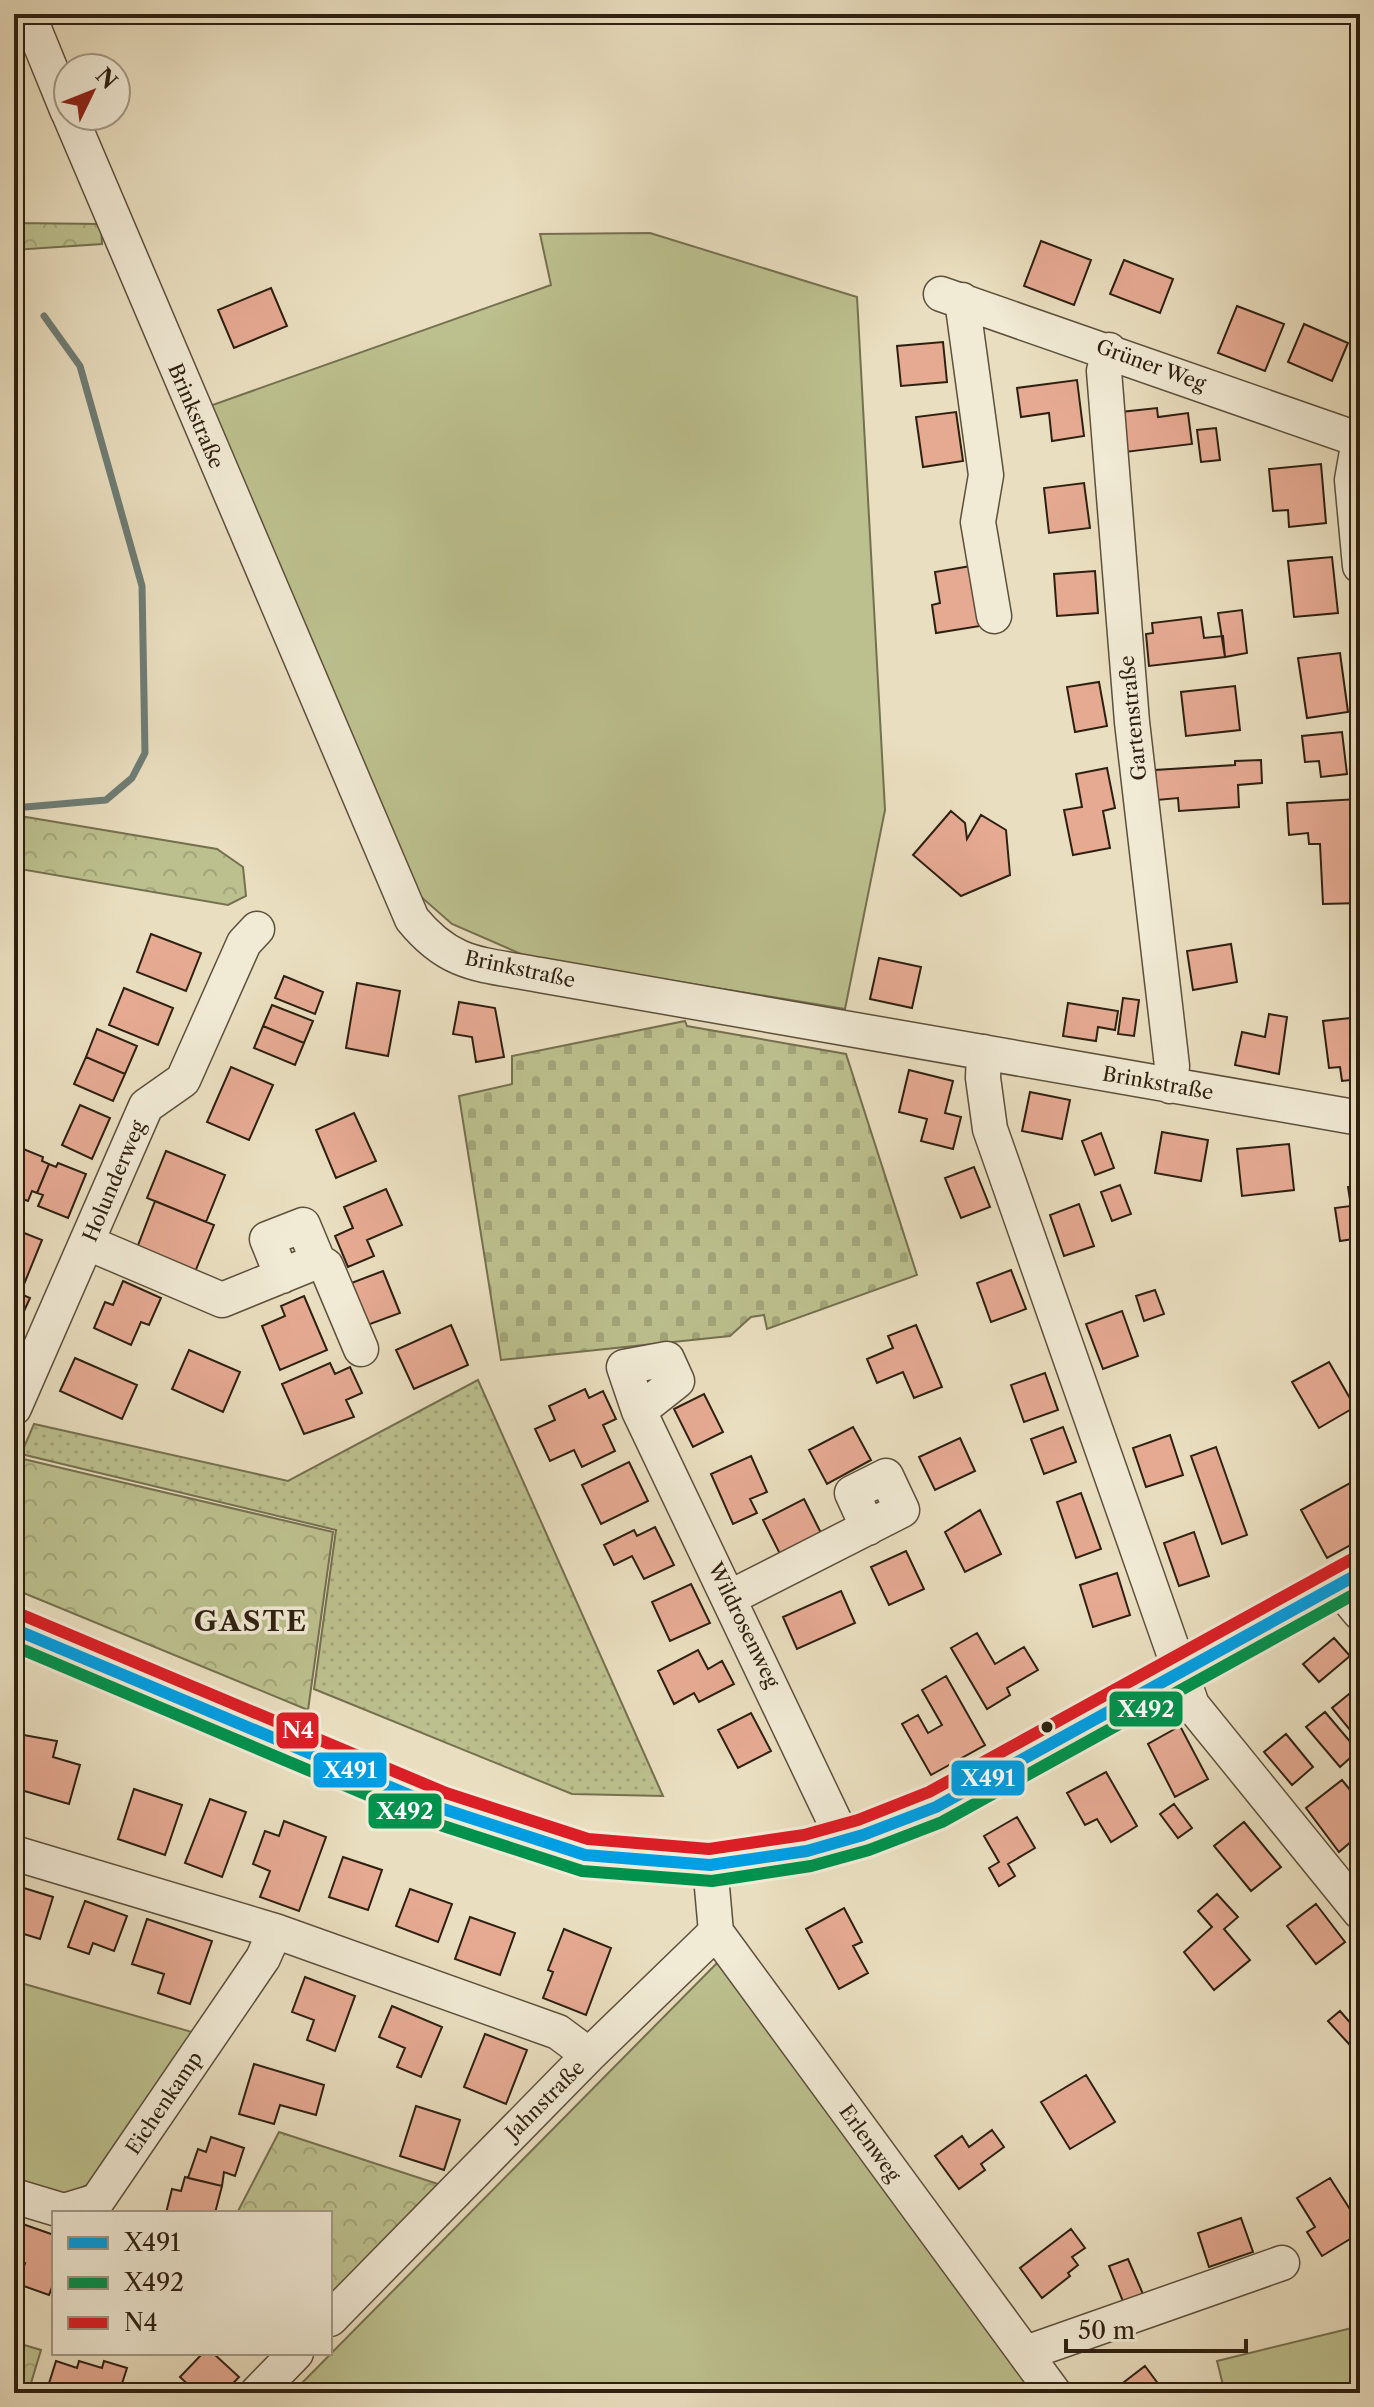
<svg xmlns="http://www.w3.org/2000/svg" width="1374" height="2407" viewBox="0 0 1374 2407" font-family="'Libre Caslon Text',serif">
  <defs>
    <pattern id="forest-crowns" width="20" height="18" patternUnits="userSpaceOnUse" patternTransform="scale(2)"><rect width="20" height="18" fill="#bcc08e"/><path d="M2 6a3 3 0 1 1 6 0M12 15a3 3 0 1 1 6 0" fill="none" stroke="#a2a579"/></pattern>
    <pattern id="cemetery-stones" width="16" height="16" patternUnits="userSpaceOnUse" patternTransform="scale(2)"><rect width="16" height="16" fill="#bcc08e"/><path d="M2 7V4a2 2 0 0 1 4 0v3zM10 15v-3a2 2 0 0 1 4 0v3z" fill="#a2a579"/></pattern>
    <pattern id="park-dots" width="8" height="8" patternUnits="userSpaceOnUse" patternTransform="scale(2)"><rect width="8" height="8" fill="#bcc08e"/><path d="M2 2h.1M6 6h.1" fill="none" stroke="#a2a579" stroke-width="1.8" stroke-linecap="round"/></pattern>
  </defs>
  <rect width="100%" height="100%" fill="#e9debf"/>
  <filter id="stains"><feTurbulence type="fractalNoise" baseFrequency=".0025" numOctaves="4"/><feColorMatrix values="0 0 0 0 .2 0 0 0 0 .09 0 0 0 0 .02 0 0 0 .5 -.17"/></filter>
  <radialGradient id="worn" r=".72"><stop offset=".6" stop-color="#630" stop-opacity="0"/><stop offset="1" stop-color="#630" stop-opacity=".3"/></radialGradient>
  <!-- green -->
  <path fill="#bcc08e" stroke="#757050" stroke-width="2" d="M650,233L857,297L885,810L845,1009L528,957L452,924L412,889L204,408L551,285L540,234Z
    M719,1961L1033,2393H292Z
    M14,1981L192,2032L92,2183L64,2195L14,2178Z
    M1360,2326V2393H1225L1217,2361Z"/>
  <!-- forest -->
  <path fill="url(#forest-crowns)" stroke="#757050" stroke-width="2" d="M14,223L101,224L102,244L14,250Z
    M20,816L217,849L243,867L246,896L228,905L14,868V819Z
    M19,1458L333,1532L308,1710L14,1589V1469Z
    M279,2132L441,2185L330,2300V2213H237Z
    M14,2342L41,2350L28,2393H14Z"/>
  <!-- cemetery -->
  <path fill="url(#cemetery-stones)" stroke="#757050" stroke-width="2" d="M685,1021L687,1026L846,1054L917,1275L767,1329L764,1315L751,1317L730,1336L501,1360L459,1096L512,1084V1056Z"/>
  <!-- park -->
  <path fill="url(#park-dots)" stroke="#757050" stroke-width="2" d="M478,1380L663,1796L572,1794L314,1689L336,1530L21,1454L34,1424L288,1481Z"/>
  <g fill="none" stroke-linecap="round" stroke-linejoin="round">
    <!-- stream -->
    <path stroke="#6e7d75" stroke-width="7" d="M14,808L106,800L132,778L145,753L142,586L80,366L44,316"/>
  </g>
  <!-- building -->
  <path fill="#e6aa93" stroke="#2e2011" stroke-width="2" d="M1041,241L1091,260L1074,305L1024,286Z
    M1124,260L1173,279L1160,313L1110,294Z
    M271,288L287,326L234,348L218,310Z
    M1237,306L1284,324L1265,371L1218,353Z
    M1304,324L1348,343L1332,381L1288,362Z
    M943,342L947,382L901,386L897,346Z
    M1077,380L1084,436L1052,441L1049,413L1021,417L1017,388Z
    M1157,408L1158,417L1188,413L1192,444L1125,452L1121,412Z
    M956,412L963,461L923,467L916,417Z
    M1216,428L1220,460L1201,462L1197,430Z
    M1321,464L1326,523L1289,527L1288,510L1273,511L1269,469Z
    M1084,483L1090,528L1049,533L1044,488Z
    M1332,557L1338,613L1294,617L1288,561Z
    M971,566L980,626L936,633L932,605L940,603L935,572Z
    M1095,571L1098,613L1057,616L1054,574Z
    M1242,610L1247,653L1225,657L1218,613Z
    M1201,617L1204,638L1223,636L1225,657L1149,666L1146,634L1153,633L1152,623Z
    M1340,653L1348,712L1307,718L1298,658Z
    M1099,682L1107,726L1075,732L1067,687Z
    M1235,686L1240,730L1186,736L1181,692Z
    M1342,732L1347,774L1321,777L1319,761L1305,762L1302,736Z
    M1261,760L1262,783L1238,785L1239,807L1179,811L1178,798L1157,800L1155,770L1235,765V761Z
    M1107,768L1115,808L1103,811L1110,848L1073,855L1064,810L1082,807L1076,774Z
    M1359,799L1360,903L1323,904L1320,844H1309L1308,833L1289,835L1287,803Z
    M951,811L965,823L967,839L981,815L1006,830L1010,875L961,896L913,855Z
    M151,934L201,953L186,991L137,972Z
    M1231,944L1237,982L1193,990L1187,951Z
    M879,958L921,967L912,1008L870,999Z
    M284,976L323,992L315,1014L275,998Z
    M357,983L400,991L388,1056L346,1048Z
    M124,988L173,1008L158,1045L109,1025Z
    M1123,998L1139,1000L1134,1036L1118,1034Z
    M459,1002L495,1008L504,1057L476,1062L472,1037L453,1034Z
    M1068,1003L1118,1011L1115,1030L1098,1027L1096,1041L1063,1036Z
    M272,1005L313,1021L304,1043L263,1026Z
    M1269,1014L1287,1017L1279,1074L1235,1065L1242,1032L1265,1037Z
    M1360,1017V1079L1342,1081L1340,1067L1329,1068L1323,1021Z
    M263,1026L304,1043L295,1065L254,1048Z
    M97,1029L137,1046L125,1074L86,1057Z
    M86,1057L125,1074L113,1101L74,1084Z
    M231,1067L273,1085L249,1140L207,1122Z
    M909,1070L953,1081L945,1113L961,1117L953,1149L921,1141L927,1119L899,1112Z
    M1030,1092L1070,1100L1062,1139L1022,1131Z
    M80,1105L110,1118L92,1159L62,1145Z
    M354,1113L376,1161L336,1178L316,1130Z
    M1162,1132L1208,1140L1201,1181L1155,1173Z
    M1101,1133L1114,1168L1095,1175L1082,1141Z
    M1289,1144L1294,1190L1242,1196L1237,1149Z
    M16,1146L43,1157L42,1161L49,1164L37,1193L32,1191L28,1201L14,1196Z
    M166,1151L225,1175L206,1222L147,1198Z
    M58,1163L86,1174L68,1218L38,1206L43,1195L37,1193L49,1164L56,1167Z
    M974,1167L990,1207L961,1218L945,1178Z
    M1120,1185L1131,1214L1112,1221L1101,1192Z
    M1360,1185V1238L1340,1241L1335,1208L1351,1206L1348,1187Z
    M386,1189L402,1225L367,1240L374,1256L348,1267L335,1236L353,1228L344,1207Z
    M155,1201L214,1225L195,1272L137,1248Z
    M1079,1204L1094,1246L1064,1256L1050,1215Z
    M14,1229L42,1240L20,1294L14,1291Z
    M1360,1264V1309H1358L1352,1265Z
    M1011,1270L1026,1309L991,1322L977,1283Z
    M383,1271L400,1313L362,1327L346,1285Z
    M123,1281L161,1298L149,1325L141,1322L131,1345L94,1328L105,1302L113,1305Z
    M1155,1290L1164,1314L1144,1321L1136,1296Z
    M14,1291L30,1298L14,1333Z
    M304,1296L327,1350L280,1370L262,1326L285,1316L281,1306Z
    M1122,1311L1138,1356L1103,1369L1086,1324Z
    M451,1325L468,1365L414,1389L396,1350Z
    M916,1325L942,1387L914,1398L903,1372L877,1383L867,1359L893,1348L888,1336Z
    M189,1350L240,1372L223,1412L172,1389Z
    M75,1358L137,1385L122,1419L60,1391Z
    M1329,1362L1355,1407L1319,1428L1292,1382Z
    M330,1363L335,1374L350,1367L362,1393L346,1400L354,1417L304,1434L282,1384Z
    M1045,1373L1058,1410L1024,1422L1011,1385Z
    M585,1389L589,1398L603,1391L616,1419L603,1425L615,1451L582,1467L574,1450L550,1461L535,1429L555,1420L549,1406Z
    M704,1394L723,1432L693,1447L674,1409Z
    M853,1427L871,1460L827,1484L809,1450Z
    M1063,1427L1076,1462L1044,1474L1031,1439Z
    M1170,1435L1183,1475L1146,1487L1133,1448Z
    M960,1438L975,1471L935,1490L919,1457Z
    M1216,1447L1247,1535L1222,1544L1191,1456Z
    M751,1456L767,1492L750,1499L757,1513L733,1524L711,1474Z
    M629,1462L648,1501L601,1524L582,1485Z
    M1350,1483L1360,1501V1540L1327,1558L1301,1510Z
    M1081,1493L1101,1549L1076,1558L1057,1502Z
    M804,1499L821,1533L780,1554L763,1520Z
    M980,1510L1001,1554L965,1572L945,1532Z
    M655,1527L674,1565L644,1579L632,1556L614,1565L604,1545L634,1530L637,1536Z
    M1194,1532L1209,1576L1179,1586L1164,1543Z
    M906,1551L924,1589L889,1605L871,1567Z
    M1117,1573L1130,1615L1093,1627L1080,1585Z
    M691,1584L710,1623L670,1641L652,1602Z
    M841,1591L855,1623L797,1649L783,1617Z
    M977,1633L995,1664L1024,1647L1038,1670L1007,1688L1010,1695L987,1709L951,1648Z
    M1334,1638L1350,1656L1319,1682L1303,1664Z
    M698,1650L708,1669L722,1661L734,1684L699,1702L694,1693L674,1704L658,1671Z
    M946,1676L985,1745L931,1775L902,1724L918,1715L928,1733L942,1725L922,1690Z
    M1360,1685V1740L1359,1741L1332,1708Z
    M1325,1712L1358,1751L1340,1767L1306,1727Z
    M751,1713L771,1751L738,1768L718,1730Z
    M1180,1726L1208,1779L1175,1797L1148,1744Z
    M18,1734L57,1741L53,1757L80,1765L69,1804L14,1788V1749Z
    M1286,1734L1313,1767L1292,1785L1264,1752Z
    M1106,1772L1137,1826L1111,1842L1097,1819L1085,1825L1067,1793Z
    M1342,1780L1360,1802V1834L1339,1852L1306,1808Z
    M134,1789L182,1805L165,1855L118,1839Z
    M210,1799L246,1812L222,1877L185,1863Z
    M1174,1804L1192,1828L1178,1838L1160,1814Z
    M1017,1817L1035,1848L1008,1864L1015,1876L999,1886L989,1868L999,1862L984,1836Z
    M284,1821L326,1837L299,1911L260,1897L270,1871L253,1864L265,1831L279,1836Z
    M1244,1822L1281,1867L1251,1891L1214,1846Z
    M343,1857L382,1870L368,1910L329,1897Z
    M14,1885L53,1897L40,1939L14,1931Z
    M410,1889L452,1904L438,1942L396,1926Z
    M1217,1894L1238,1917L1224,1929L1250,1960L1214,1990L1184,1952L1212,1927L1198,1911Z
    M85,1901L127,1916L114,1951L93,1943L89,1954L68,1947Z
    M1316,1904L1345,1942L1316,1964L1287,1926Z
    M844,1908L862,1942L853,1946L868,1973L839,1989L806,1929Z
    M470,1917L515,1933L500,1975L455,1959Z
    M147,1919L212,1941L190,2004L158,1993L164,1974L132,1964Z
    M564,1929L611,1948L586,2015L543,1998L553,1972L548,1970Z
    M305,1977L355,1996L335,2051L307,2040L314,2020L292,2012Z
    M392,2006L442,2027L421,2077L397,2067L405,2048L379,2037Z
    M1340,2011L1360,2034L1349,2044L1328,2021Z
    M485,2034L527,2050L506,2104L464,2087Z
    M254,2064L324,2085L316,2115L280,2105L274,2124L239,2114Z
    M1086,2075L1115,2122L1070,2149L1041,2102Z
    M416,2106L460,2120L444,2170L400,2156Z
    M992,2130L1004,2147L981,2164L985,2170L959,2189L935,2156L962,2136L969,2147Z
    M211,2137L244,2148L235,2176L224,2172L222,2186L188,2178L198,2149L206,2152Z
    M185,2177L222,2186L215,2213H166L172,2189L181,2191Z
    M1330,2178L1360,2225V2233L1322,2256L1307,2232L1315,2227L1297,2198Z
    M1241,2218L1253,2252L1209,2267L1198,2233Z
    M14,2221L54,2235V2282L49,2295L18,2284L25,2263L14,2259Z
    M1071,2229L1085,2248L1072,2257L1078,2265L1068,2273L1070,2276L1042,2298L1020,2268Z
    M1128,2259L1146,2301L1126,2309L1109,2266Z
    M203,2353H213L239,2377L224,2393H197L180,2377Z
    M56,2361L77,2368L79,2361L102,2368L104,2361L127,2368L119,2393H46Z
    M1145,2366L1165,2393H1117L1115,2389Z"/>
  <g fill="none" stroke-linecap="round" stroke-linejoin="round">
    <defs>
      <path id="minor" d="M28,14L68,112
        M70,116L412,919C451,967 482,964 540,975L1360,1118
        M941,294L1360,440
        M962,300L986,475L978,522L994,616
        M1109,350L1104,371L1132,722L1172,1066L1170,1086
        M1359,440L1352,480L1360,566
        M984,1052L983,1078L990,1129L1192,1705L1360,1912
        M88,1243L222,1300L318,1261L303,1225L267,1239L282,1276
        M318,1261L326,1266L361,1349
        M14,1408L146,1106L183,1080L244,943L257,929
        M639,1411L677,1381L667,1359L624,1367L639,1411L844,1841
        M1337,1585L1360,1613
        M731,1597L902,1510L886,1476L852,1493L868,1528
        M14,1629L440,1808L585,1855L710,1865L807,1851L863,1835L936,1807L1360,1573
        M14,1853L275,1931L558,2032L589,2055
        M716,1932L1054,2393
        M14,2196L64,2211L97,2201L263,1958L275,1931
        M330,2319L589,2055L716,1932L710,1865
        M1026,2353L1282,2263
        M257,2393L296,2353"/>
    </defs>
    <!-- minor casing -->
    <use href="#minor" stroke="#5d503c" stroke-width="37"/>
    <!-- minor -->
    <use href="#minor" stroke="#f1ead5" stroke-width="34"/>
    <defs>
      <path id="bus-1" d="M14,1629L440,1808L585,1855L710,1865L807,1851L863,1835L936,1807L1360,1573"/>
      <path id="bus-2" d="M14,1646L434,1823L582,1871L712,1881L811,1866L869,1850L942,1822L1360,1591"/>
      <path id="bus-3" d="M20,1614L446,1793L588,1839L709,1849L804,1835L858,1820L929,1792L1352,1559"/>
    </defs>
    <!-- bus-1 casing -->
    <use href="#bus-1" stroke="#f1ead5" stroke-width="18"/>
    <!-- bus-2 casing -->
    <use href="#bus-2" stroke="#f1ead5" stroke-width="18"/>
    <!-- bus-3 casing -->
    <use href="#bus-3" stroke="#f1ead5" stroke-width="18"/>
    <!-- bus-1 -->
    <use href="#bus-1" stroke="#009ee3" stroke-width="12"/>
    <!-- bus-2 -->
    <use href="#bus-2" stroke="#00924d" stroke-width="12"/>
    <!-- bus-3 -->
    <use href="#bus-3" stroke="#db1f26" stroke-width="12"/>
  </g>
  <!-- markers -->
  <circle fill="#2e2011" stroke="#f1ead5" stroke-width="3" cx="1047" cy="1727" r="7"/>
  <g text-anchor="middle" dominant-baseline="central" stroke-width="7" stroke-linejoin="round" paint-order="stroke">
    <!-- street labels -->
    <g font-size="20" fill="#2e2011" stroke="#f1ead5">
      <text transform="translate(1151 365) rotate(20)">Grüner Weg</text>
      <text transform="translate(196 416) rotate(67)">Brinkstraße</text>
      <text transform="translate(1133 718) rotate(-96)">Gartenstraße</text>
      <text transform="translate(520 969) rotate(12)">Brinkstraße</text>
      <text transform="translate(1158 1083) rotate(10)">Brinkstraße</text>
      <text transform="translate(114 1181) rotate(-67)">Holunderweg</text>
      <text transform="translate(744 1625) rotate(64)">Wildrosenweg</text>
      <text transform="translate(545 2100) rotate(-45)">Jahnstraße</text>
      <text transform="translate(164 2103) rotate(-56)">Eichenkamp</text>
      <text transform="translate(870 2143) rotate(54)">Erlenweg</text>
    </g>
    <!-- district labels -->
    <g font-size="28" font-weight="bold" letter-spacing="2" fill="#2e2011" stroke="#f1ead5">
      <text x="251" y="1621">GASTE</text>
    </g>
  </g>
  <g stroke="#f1ead5" stroke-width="3">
    <rect x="1108" y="1690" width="76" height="38" rx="8" fill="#00924d"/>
    <rect x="275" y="1711" width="45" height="39" rx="8" fill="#db1f26"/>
    <rect x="312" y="1751" width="76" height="38" rx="8" fill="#009ee3"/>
    <rect x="950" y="1759" width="76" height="38" rx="8" fill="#009ee3"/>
    <rect x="367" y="1792" width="76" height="38" rx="8" fill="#00924d"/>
  </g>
  <g font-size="22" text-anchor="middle" font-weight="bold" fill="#fff">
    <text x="1146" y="1717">X492</text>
    <text x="298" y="1738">N4</text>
    <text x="350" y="1778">X491</text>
    <text x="988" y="1786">X491</text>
    <text x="405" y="1819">X492</text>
  </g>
  <!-- margin -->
  <rect width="1374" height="2407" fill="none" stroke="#e9debf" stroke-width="48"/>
  <rect x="16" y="16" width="1342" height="2375" fill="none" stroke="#2e2011" stroke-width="4"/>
  <rect x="24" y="24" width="1326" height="2359" fill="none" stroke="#2e2011" stroke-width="2"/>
  <!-- legend -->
  <rect x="52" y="2211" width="280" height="144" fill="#f1ead5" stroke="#a39987" stroke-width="2"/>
  <rect x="68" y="2237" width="40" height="12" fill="#009ee3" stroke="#a39987" stroke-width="2"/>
  <text x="124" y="2251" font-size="24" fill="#2e2011">X491</text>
  <rect x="68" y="2277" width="40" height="12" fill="#00924d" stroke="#a39987" stroke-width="2"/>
  <text x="124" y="2291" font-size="24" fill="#2e2011">X492</text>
  <rect x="68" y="2317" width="40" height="12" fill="#db1f26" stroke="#a39987" stroke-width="2"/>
  <text x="124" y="2331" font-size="24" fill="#2e2011">N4</text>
  <!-- north arrow -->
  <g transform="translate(92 92) rotate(47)"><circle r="38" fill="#f1ead5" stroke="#a39987" stroke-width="2"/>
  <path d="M0-6L14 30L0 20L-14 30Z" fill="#8f2418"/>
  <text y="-12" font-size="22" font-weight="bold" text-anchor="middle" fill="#2e2011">N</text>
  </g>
  <!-- scale -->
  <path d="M1066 2339v12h180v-12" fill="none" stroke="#2e2011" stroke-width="4"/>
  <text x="1078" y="2339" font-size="24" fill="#2e2011" stroke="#f1ead5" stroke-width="6" paint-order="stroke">50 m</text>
  <rect width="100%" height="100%" filter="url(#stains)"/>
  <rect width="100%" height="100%" fill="url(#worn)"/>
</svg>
